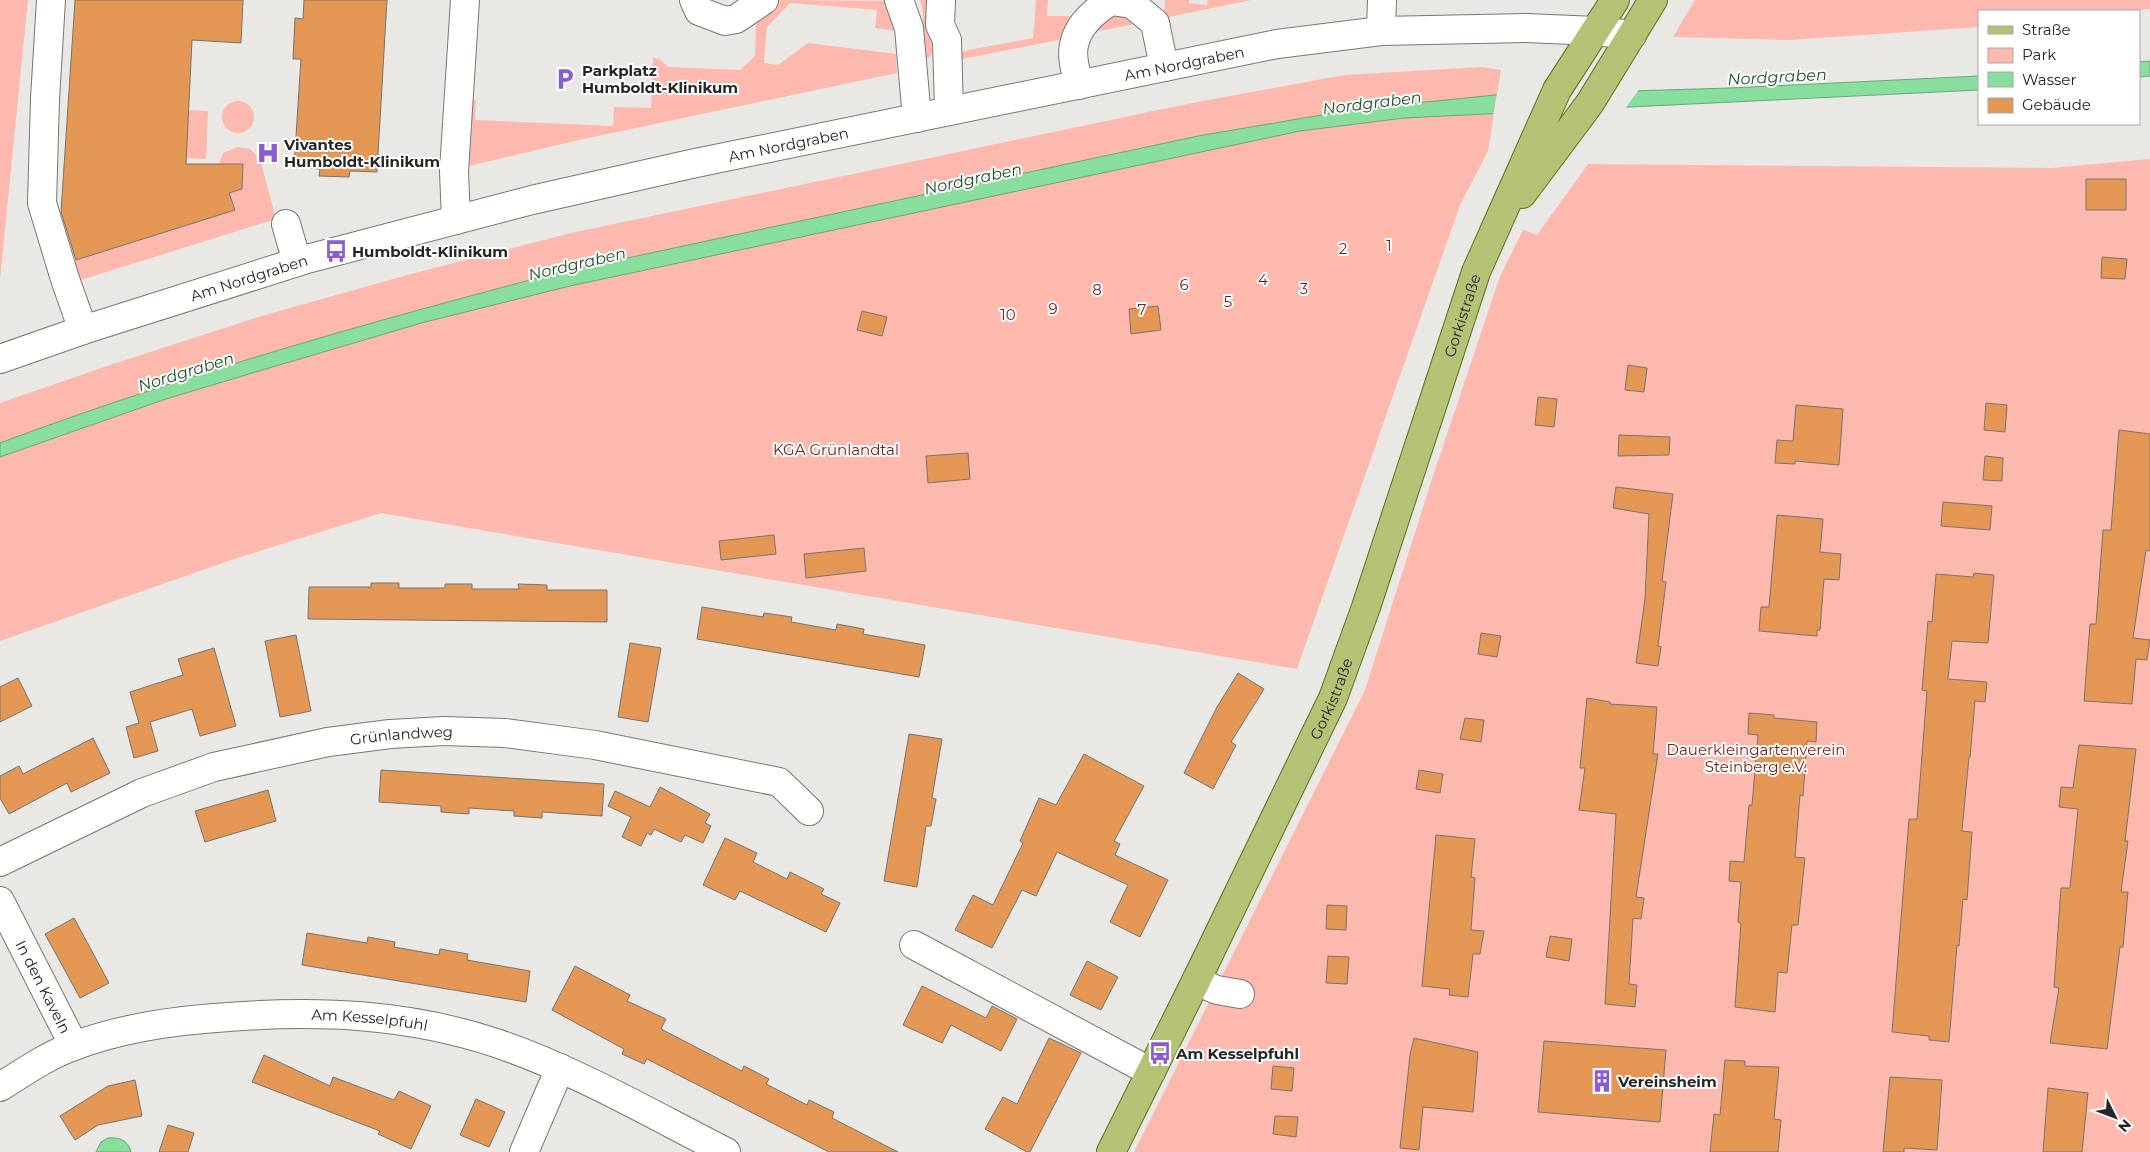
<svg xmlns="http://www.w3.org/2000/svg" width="2150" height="1152" viewBox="0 0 2150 1152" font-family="Montserrat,sans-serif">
  <rect width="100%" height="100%" fill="#eae8e5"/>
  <!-- green -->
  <path fill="#feb9ae" d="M0,0H28L0,280Z
    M778,0L885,1L892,5L897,31L875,28L877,10L790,3L767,27L764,63L778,65L808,43L896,54L897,73L583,139L465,167L470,100H476L475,120L613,126L614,107L651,108L653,58L660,59L668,67L740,70L755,56L756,24Z
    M920,0H935L932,53L929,58H925C918,39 927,18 920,0Z
    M1036,0H1048L1047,16H1075L1063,39L958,60L960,53L964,51L1033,38Z
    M1165,0H1189V3L1207,5L1208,0H1251L1164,18Z
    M1695,0H2150V9L2131,11H1979V27L1790,40L1673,37Z
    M1120,15H1127L1140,23L1094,32L1107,19Z
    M1482,67L1501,70L1488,151L1460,205L1297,669L381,513L234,559L0,641V403L110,365L258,317L411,274L571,233L1192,103L1344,75Z
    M222 117a16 16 0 1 1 32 0a16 16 0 1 1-32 0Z
    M189,110L208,111L206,159L186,158Z
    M237,147L250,149L260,159L276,219L74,282L68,263L234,210L229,193L242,189L243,164H219L223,153Z
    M2150,159V1152H1134L1365,690L1431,482L1500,276L1523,230L1537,235L1588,164L2052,168Z"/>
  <!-- water -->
  <path fill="#88de9d" stroke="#6aa679" d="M2150,61V76L2139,77V62Z
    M1979,76V90L1404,118L1300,131L570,286L425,322L259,371L166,399L0,457V443C182,375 369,322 557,273L1198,136L1357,109L1495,95L1730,88Z
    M108,1138C119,1137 128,1140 131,1152H96L101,1142Z"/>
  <!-- pier -->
  <path fill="#eae8e5" d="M1640,88L1625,109L1493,116L1497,93Z"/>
  <!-- building -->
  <path fill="#e49755" stroke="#767472" d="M75,0H243L241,43L192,40L186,164H243L242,189L229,193L235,210L76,260L61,212Z
    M304,0H387L377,172L350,171L349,177L319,176L320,169L294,167L301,59H293L295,18L303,19Z
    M2086,179H2126V210H2086Z
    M2102,257L2127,259L2125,279L2101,278Z
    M1158,306L1161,330L1131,334L1129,309Z
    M862,311L887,317L882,336L857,330Z
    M1628,365L1647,368L1644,392L1625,390Z
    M1538,397L1557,399L1554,427L1535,425Z
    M1986,403L2007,405L2005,432L1984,430Z
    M1796,405L1843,409L1839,465L1795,461V464L1775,463L1777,440L1793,441Z
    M2119,430L2150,434V551L2146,550L2133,638L2150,640L2147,660L2136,659L2132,704L2084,701L2090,624H2096L2103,530H2111Z
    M1619,435L1670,437L1669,455L1618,456Z
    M968,453L970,479L928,483L926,456Z
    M1985,456L2003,458L2002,481L1983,480Z
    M1616,487L1673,494L1662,581L1666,582L1658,646L1661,647L1658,666L1636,663L1645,599L1649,514L1613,508Z
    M1943,502L1992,506L1990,530L1941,526Z
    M1777,515L1823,519L1820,552L1841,554L1839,580L1824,579L1820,630H1817V636L1759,631L1761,607H1769Z
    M774,535L776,554L721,560L719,541Z
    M864,548L866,571L806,578L804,554Z
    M1974,573L1994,575L1988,643L1952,641L1948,679L1987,682L1985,702L1975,701L1970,757H1969L1962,831L1972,832L1967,900L1963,899L1959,946L1957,945L1949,1042L1929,1040V1036L1892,1032L1909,819H1917L1927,691L1922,690L1928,621L1932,622L1936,574L1973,577Z
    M371,583H399V588H445V584H472V589H519L518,584L547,585V590H607V622L308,619L309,587H371Z
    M702,607L763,617L764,613L792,617L791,622L836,630L837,624L864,629L863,634L925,645L919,677L697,639Z
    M1481,633L1501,636L1497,657L1478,654Z
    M296,635L311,711L280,717L265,641Z
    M630,643L661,648L648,722L618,717Z
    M214,648L236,726L200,736L192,709L150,722L158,751L134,758L126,727L139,723L130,692L183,675L178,659Z
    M1238,673L1264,689L1231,742L1236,745L1213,789L1184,773L1217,707Z
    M18,678L32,706L0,722V687Z
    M1587,698L1610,702V704L1657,707L1653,754H1658L1636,897L1644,898L1641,919L1633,918L1629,984L1637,985L1635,1007L1605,1004L1616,814L1579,810L1585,768H1580Z
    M1749,713L1774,715V718L1817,722L1816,742L1807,741L1803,796L1800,795L1795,857L1805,858L1798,925H1792L1787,973L1778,972L1775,1012L1735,1007L1741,923L1738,922L1741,882L1729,881L1730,861L1744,862L1749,805H1752L1758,735L1748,734Z
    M1465,718L1484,720L1481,742L1460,739Z
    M909,734L942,739L932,798L936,799L931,826H926L917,887L884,881Z
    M93,738L110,773L71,792L67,783L9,814L0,798V776L19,766L23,774Z
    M2079,745L2136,749L2125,841H2128L2121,892H2128L2123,947H2120L2107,1049L2050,1043L2059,988L2054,987L2061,888H2070L2078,809L2059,807L2061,787L2073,788Z
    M1084,754L1144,786L1114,841L1120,844L1115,855L1168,880L1140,937L1110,922L1128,885L1057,852L1036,896L1022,890L992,948L955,930L973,895L993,905L1023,843L1020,841L1039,798L1056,805Z
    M381,770L604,784L602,816L542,812V818L514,816V811L469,808V814L441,812V806L379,802Z
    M1419,770L1443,774L1440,793L1416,789Z
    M660,787L710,814L705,823L711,826L703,843L685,835L681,842L654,829L651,835L647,833L641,846L622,837L631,817L608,806L615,791L650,807Z
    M268,790L276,821L205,842L195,811Z
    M1436,835L1475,839L1471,877L1475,878L1471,930L1484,931L1480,954H1473L1468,997L1449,995L1450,989L1422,986Z
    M725,838L757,853L753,862L787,879L790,872L824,889L821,894L840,903L826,932L740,891L735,900L703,885Z
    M1327,905L1347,906L1346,930L1326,929Z
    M74,918L109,983L80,998L45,934Z
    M307,933L367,943L368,937L395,942L394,947L439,955L440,949L468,954L467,960L530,971L526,1002L302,965Z
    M1550,936L1572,939L1569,961L1546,957Z
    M1328,956L1349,957L1347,984L1326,983Z
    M1087,961L1118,977L1101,1010L1070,995Z
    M575,966L630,995L627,1001L666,1019L661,1029L742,1071L744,1066L769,1079L766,1084L807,1105L809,1100L834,1112L832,1118L898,1152H829L647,1059L644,1064L622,1054L624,1049L552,1010Z
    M922,986L986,1018L992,1006L1017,1019L1001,1051L951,1025L942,1043L903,1025Z
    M1049,1038L1081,1053L1030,1152H1027L985,1129L1003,1097L1017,1104Z
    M1414,1038L1478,1052L1473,1112L1423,1107L1419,1150L1400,1148L1410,1055Z
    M1544,1041L1666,1050L1660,1122L1538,1112Z
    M264,1055L330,1086L333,1077L394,1100L399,1091L431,1106L411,1149L378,1134L380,1131L252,1082Z
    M1725,1060L1745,1061V1066L1779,1067L1774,1119L1781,1120L1778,1152H1710L1714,1114L1720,1115Z
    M1273,1066L1294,1068L1292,1091L1271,1089Z
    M1890,1077L1942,1080L1937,1150L1904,1148V1152H1883Z
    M135,1080L142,1116L98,1125L75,1140L60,1116L108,1086Z
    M2048,1088L2088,1093L2082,1152H2043Z
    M476,1099L505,1112L489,1147L460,1135Z
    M1275,1116L1298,1117L1296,1137L1273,1134Z
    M168,1125L194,1133L188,1152H159Z"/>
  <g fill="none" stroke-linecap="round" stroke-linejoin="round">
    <defs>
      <g id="minor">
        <path d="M51,0L45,99L42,203L65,279L83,330"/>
        <path d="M694,0L699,11L725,21L736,19L764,0"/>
        <path d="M899,0L909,28L917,118"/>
        <path d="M941,0L940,25L947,40L949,111"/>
        <path d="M1381,31L1382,0"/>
        <path d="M1079,85C1076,73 1071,57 1074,45C1078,25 1094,11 1111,1L1132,4L1155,23L1164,67"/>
        <path d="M456,220L454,171L465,0"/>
        <path d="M286,224L297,262"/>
        <path id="s1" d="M0,359L83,330L307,259L532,200L691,164L1277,44L1381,31L1526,28L1596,31L1632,35"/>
        <path id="s2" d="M0,862L142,793L214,767L328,742L390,734L444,731L505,733L595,745L779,782L809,811"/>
        <path id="s3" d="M0,901L74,1046"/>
        <path d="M914,945L1151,1072"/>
        <path d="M1196,981L1217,990L1240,994"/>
        <path id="s4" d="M0,1087C24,1072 48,1055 74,1046C121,1028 179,1020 229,1017C320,1010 409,1014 496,1043C576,1070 651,1114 726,1152"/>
        <path d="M524,1152L560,1068"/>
      </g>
      <g id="major">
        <path d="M1522,194L1590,103L1653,0"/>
        <path id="s5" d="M1111,1152L1196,981L1333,698L1366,607L1476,272L1557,90L1615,0"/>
      </g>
    </defs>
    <!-- minor casing -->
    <use href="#minor" stroke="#787775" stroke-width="30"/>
    <!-- major casing -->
    <use href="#major" stroke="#61701c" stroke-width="30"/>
    <!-- minor -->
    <use href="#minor" stroke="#fff" stroke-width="28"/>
    <!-- major -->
    <use href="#major" stroke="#b3c274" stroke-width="28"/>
  </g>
  <!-- icons -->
  <defs>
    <symbol id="parking-bare" viewBox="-9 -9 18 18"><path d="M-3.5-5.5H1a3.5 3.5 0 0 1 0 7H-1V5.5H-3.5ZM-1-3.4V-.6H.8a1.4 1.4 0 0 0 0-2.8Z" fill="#895bd4" stroke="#fff" stroke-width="2.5" paint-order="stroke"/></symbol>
    <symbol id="hospital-bare" viewBox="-9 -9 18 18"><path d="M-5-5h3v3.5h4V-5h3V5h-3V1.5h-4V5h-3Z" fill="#895bd4" stroke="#fff" stroke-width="2.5" paint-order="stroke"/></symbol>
    <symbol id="bus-bare" viewBox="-9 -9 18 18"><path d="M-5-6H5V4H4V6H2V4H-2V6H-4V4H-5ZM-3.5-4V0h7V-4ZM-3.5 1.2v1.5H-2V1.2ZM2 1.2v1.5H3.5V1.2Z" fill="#895bd4" stroke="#fff" stroke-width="2.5" paint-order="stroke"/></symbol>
    <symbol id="building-bare" viewBox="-9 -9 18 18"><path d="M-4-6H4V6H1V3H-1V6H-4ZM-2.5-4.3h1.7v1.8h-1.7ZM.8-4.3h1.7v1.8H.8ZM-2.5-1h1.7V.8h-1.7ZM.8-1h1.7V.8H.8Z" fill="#895bd4" stroke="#fff" stroke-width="2.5" paint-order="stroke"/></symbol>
  </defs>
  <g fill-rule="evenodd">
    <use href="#parking-bare" x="549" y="63" width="32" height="32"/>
    <use href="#hospital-bare" x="252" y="137" width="32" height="32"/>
    <use href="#bus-bare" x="320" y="235" width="32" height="32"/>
    <use href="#bus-bare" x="1144" y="1037" width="32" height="32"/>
    <use href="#building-bare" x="1586" y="1065" width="32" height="32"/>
  </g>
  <g text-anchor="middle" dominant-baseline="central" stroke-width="4" stroke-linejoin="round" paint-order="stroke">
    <!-- street labels -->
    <g font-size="15" fill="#252524" stroke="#fff">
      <text stroke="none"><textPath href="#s1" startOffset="1222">Am Nordgraben</textPath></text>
      <text stroke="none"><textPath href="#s1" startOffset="818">Am Nordgraben</textPath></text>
      <text stroke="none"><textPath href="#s1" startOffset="262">Am Nordgraben</textPath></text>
      <text stroke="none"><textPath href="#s5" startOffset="909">Gorkistraße</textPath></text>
      <text stroke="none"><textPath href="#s5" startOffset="504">Gorkistraße</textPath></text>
      <text stroke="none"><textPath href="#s2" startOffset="425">Grünlandweg</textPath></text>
      <text stroke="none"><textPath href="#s3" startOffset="96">In den Kaveln</textPath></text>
      <text stroke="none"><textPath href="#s4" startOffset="384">Am Kesselpfuhl</textPath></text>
    </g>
    <!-- poi labels -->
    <g font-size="15" font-weight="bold" fill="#252524" stroke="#fff" text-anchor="start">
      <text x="582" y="70">Parkplatz<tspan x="582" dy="17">Humboldt-Klinikum</tspan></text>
      <text x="284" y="144">Vivantes<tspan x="284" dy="17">Humboldt-Klinikum</tspan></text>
      <text x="352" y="251">Humboldt-Klinikum</text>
      <text x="1176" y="1053">Am Kesselpfuhl</text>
      <text x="1618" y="1081">Vereinsheim</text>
    </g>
    <!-- park labels -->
    <g font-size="15" fill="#721b13" stroke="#fff">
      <text x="1389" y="245">1</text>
      <text x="1343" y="248">2</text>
      <text x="1263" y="279">4</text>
      <text x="1184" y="284">6</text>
      <text x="1304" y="288">3</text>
      <text x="1097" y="289">8</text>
      <text x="1228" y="301">5</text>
      <text x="1053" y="308">9</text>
      <text x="1142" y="309">7</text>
      <text x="1008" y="314">10</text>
      <text x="836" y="449">KGA Grünlandtal</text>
      <text x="1756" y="749">Dauerkleingartenverein<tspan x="1756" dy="17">Steinberg e.V.</tspan></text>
    </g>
    <!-- water labels -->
    <g font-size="16" font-style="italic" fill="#16542b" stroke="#fff">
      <text transform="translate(1777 77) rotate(-3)">Nordgraben</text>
      <text transform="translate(1372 103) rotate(-7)">Nordgraben</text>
      <text transform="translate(973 179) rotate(-12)">Nordgraben</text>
      <text transform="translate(577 264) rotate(-13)">Nordgraben</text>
      <text transform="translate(186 372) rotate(-17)">Nordgraben</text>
    </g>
  </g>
  <!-- legend -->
  <rect x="1978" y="10" width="162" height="115" fill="#ffffff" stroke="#a8a8a7"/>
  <rect x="1988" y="26" width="25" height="8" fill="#b3c274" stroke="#a8a8a7"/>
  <text x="2022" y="35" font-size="15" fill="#252524">Straße</text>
  <rect x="1988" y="48" width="25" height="15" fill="#feb9ae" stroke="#a8a8a7"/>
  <text x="2022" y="60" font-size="15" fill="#252524">Park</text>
  <rect x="1988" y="72" width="25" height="15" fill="#88de9d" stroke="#a8a8a7"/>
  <text x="2022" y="85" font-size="15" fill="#252524">Wasser</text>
  <rect x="1988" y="98" width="25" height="15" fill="#e49755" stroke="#a8a8a7"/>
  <text x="2022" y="110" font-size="15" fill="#252524">Gebäude</text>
  <!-- north arrow -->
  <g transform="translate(2115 1117) rotate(132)" stroke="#ffffff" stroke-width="4" paint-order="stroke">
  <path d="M0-4L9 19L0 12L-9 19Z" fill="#252524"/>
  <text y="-8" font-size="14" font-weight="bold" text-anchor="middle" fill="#252524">N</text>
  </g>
</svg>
